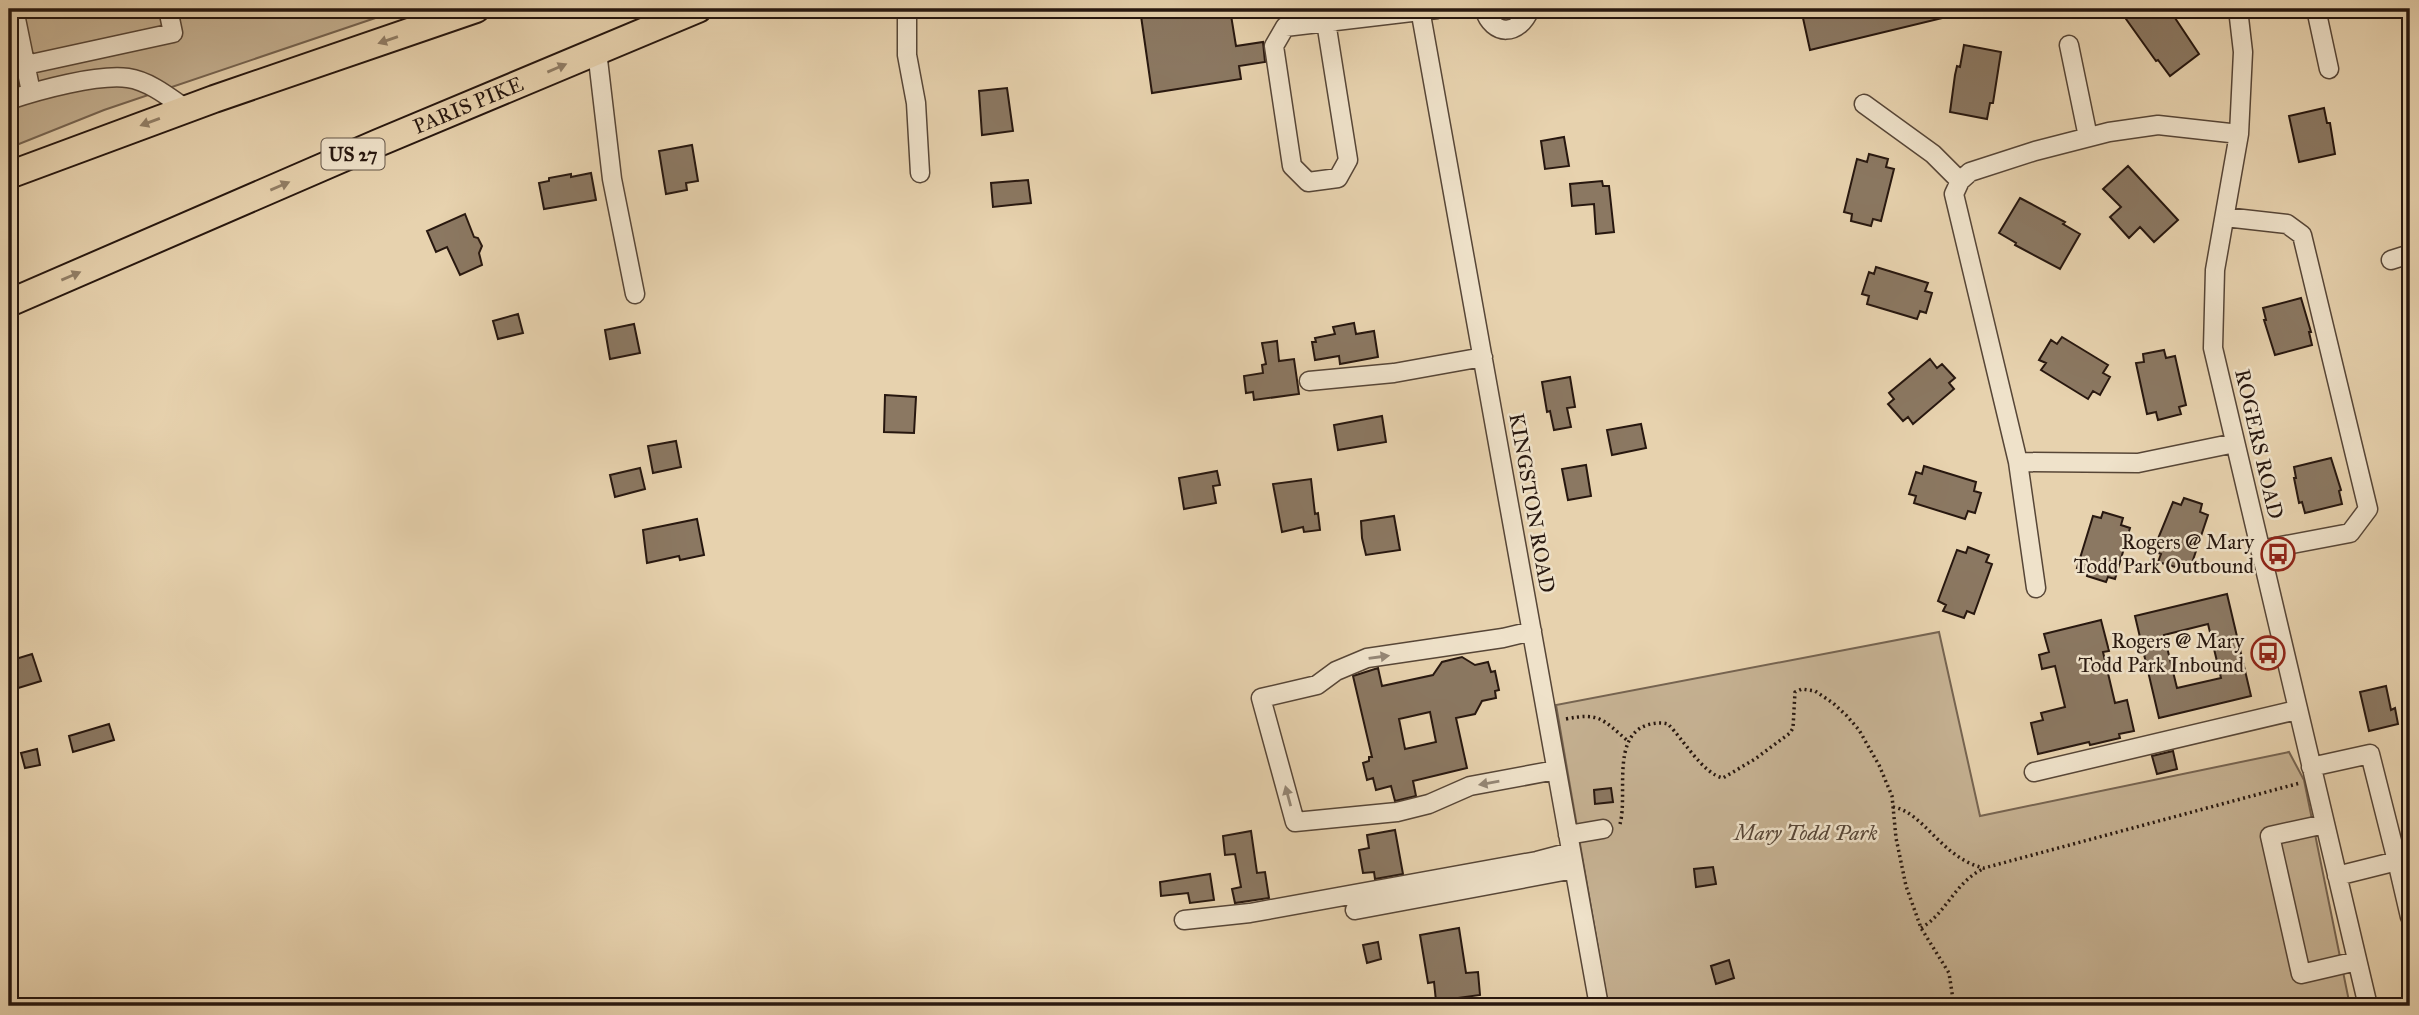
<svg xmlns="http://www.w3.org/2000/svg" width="2419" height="1015" viewBox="0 0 2419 1015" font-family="'IM FELL Great Primer',serif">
  <rect width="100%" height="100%" fill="#e7d2ae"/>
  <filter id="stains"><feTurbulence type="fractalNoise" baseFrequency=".00286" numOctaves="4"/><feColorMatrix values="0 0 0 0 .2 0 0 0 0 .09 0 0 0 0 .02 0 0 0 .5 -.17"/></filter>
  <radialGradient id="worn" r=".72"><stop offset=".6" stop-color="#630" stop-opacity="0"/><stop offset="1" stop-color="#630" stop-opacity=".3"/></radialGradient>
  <!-- green -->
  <path fill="#c6b293" stroke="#766451" stroke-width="2" d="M9,9H402L104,110L9,148Z
    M1939,632L1980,816L2289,752L2304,780L2350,1006H1608L1556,705Z"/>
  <!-- building -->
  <path fill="#8b7862" stroke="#27170f" stroke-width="2" fill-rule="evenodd" d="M1140,9H1230L1236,46L1263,42L1265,62L1239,66L1241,79L1152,93Z
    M1801,9H1959V14L1810,50Z
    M2139,9H2169L2199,54L2170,76L2158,60L2156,61L2126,19Z
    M1964,45L2001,52L1993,103H1990L1987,119L1950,112L1955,75L1957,66L1960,67Z
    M1007,88L1013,131L982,135L979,91Z
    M2324,108L2327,123H2330L2335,154L2299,162L2289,116Z
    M1564,137L1569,166L1545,169L1541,141Z
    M692,145L698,181L686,183L687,190L666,194L659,151Z
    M1869,154L1888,159L1886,167L1894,169L1881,221L1873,219L1871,226L1851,221L1852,214L1844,212L1857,159L1867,162Z
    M2128,166L2178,220L2154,242L2140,227L2129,238L2110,217L2121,207L2103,189Z
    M591,173L596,200L544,209L539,183L549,181V178L571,174V177Z
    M1028,180L1031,203L993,207L991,183Z
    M1602,181L1603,186H1609L1614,232L1596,234L1594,204L1572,206L1570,184Z
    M2020,198L2065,222L2063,224L2080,234L2060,269L2015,245L2016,243L1999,233Z
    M465,214L474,237L478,238L482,246L479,253L482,265L460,275L447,247L436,252L427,231Z
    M1876,267L1928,283L1925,291L1932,293L1926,313L1920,311L1917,319L1867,304L1869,296L1862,294L1869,272L1874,274Z
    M2301,298L2311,332H2309L2312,345L2275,355L2264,320H2266L2263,308Z
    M518,314L523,333L498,339L493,321Z
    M1354,323L1356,334L1374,331L1378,357L1340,364L1339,356L1315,360L1312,342H1316L1315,338L1335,334L1333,327Z
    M634,324L640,353L610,359L605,330Z
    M2062,337L2108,365L2103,373L2110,377L2100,395L2093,391L2088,399L2041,370L2046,363L2039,360L2051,340L2057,344Z
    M1277,341L1279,361L1294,359L1299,394L1254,400L1253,392L1246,393L1244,376L1263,373L1262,365L1266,364L1262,343Z
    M2164,350L2166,358L2175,356L2186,405L2179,407L2181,414L2158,420L2156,412L2147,414L2136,363L2144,362L2143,354Z
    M1930,359L1937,368L1942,364L1955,378L1949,383L1954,389L1913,424L1908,417L1903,421L1888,404L1894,399L1889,393Z
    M1570,377L1575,407L1567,408L1571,427L1554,430L1550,411L1547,412L1542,382Z
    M885,395L916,397L914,433L884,432Z
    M1382,416L1386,442L1338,450L1334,425Z
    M1641,424L1646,448L1612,455L1607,430Z
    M676,441L681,467L653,473L648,446Z
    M2331,458L2341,490L2339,491L2342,504L2305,513L2302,502L2299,503L2294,478H2296L2294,467Z
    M1586,465L1591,496L1568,500L1562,469Z
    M1924,466L1976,482L1974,491L1981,493L1975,513L1968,511L1965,519L1914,503L1916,496L1909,494L1916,472L1922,474Z
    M640,468L645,489L615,497L610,475Z
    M1217,471L1220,485L1213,486L1216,503L1184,509L1179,478Z
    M1311,479L1315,514L1318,513L1320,530L1304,532L1303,527L1282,532L1273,484Z
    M2184,498L2202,504L2200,512L2208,515L2191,566L2181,562L2179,568L2158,562L2161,554L2153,551L2173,502L2181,505Z
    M2103,512L2123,518L2121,525L2130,528L2115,579L2108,577L2106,582L2087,576L2088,571L2077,568L2093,516L2101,518Z
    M1394,516L1400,550L1366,555L1362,538L1361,521Z
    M697,519L704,555L680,560L679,556L647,563L643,530Z
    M1968,547L1989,555L1986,562L1992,564L1974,614L1967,611L1964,618L1943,611L1946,605L1938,601L1957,550L1966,553Z
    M2227,594L2251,696L2159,718L2135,616ZM2208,624L2221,678L2177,688L2164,635Z
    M2101,620L2109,651L2103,652L2115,703L2127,700L2134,731L2119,734L2120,738L2090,745L2089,742L2038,754L2031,723L2043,720L2041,713L2065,707L2055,666L2042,669L2039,655L2049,652L2044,634Z
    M32,654L41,681L15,689L9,669V661Z
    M1462,657L1475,665L1488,662L1491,672L1495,671L1499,690L1495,691L1496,698L1482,701L1475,714L1456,718L1467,768L1413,781L1416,796L1395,801L1391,786L1376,790L1373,778L1367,780L1363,763L1369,761V757H1372L1353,676L1378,668L1382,686L1433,675L1442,662ZM1430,712L1436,742L1405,749L1399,719Z
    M2386,686L2391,710L2395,708L2398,724L2369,731L2360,692Z
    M109,724L114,740L73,752L69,736Z
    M37,749L40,765L25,768L21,753Z
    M2173,751L2177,769L2157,774L2152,756Z
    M1611,788L1613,802L1595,804L1594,790Z
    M1395,830L1403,874L1375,879L1374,872L1363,873L1359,850L1369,848L1367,835Z
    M1251,831L1257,873L1265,872L1269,898L1235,903L1232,889L1241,887L1235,854L1225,855L1223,836Z
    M1713,867L1716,884L1696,887L1694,869Z
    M1210,874L1214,900L1190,903L1188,893L1161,896L1160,882Z
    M1459,928L1466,973L1478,972L1480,995L1436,1001L1434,982L1428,983L1420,935Z
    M1378,942L1381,959L1367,963L1363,945Z
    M1729,960L1734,978L1716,984L1711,966Z"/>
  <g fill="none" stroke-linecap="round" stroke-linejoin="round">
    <defs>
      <path id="minor" d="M14,9L31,92
        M907,9V55L916,103L920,173
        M1420,9L1599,1006
        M1484,9C1493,37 1519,36 1530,9
        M2238,9L2243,52L2239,134L2215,270L2213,348L2368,1006
        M2316,9L2329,69
        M1326,22L1348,160L1338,178L1308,182L1292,166L1274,46L1285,27L1437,9
        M2069,45L2088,137
        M597,51L612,179L635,294
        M26,65L173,33L168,9
        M9,100C39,90 97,74 128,78C149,81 169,97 186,109
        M1864,104L1933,154L1960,181
        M2225,217L2287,224L2302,235L2368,509L2350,533L2260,550
        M2391,260L2410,254
        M1309,381L1394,373L1483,357
        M2018,462L2138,463L2235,443
        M2036,588L2018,462L1954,194L1960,181L1970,172L2035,151L2109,132L2158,125L2239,134
        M1532,631L1503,638L1367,658L1336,671L1317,685L1261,698L1295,822L1397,812L1429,804L1470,786L1556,770
        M2311,767L2370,754L2397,861L2337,876
        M2034,772L2297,710
        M2325,824L2270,836L2301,974L2357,961
        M1568,835L1603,829
        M2397,861L2410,917
        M1355,910L1574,869
        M1184,920L1250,913L1537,861L1571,852"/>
      <g id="highway">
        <path d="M9,175L214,99L476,9"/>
        <path id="s1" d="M9,303L378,143L698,9"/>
      </g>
    </defs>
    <!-- minor casing -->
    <use href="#minor" stroke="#574637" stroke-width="21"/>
    <!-- highway casing -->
    <use href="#highway" stroke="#27170f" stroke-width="30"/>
    <!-- path -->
    <path stroke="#27170f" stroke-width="3.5" stroke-dasharray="2 3.5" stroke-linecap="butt" d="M1566,719C1600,712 1603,720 1628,741
      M1893,807C1924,812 1942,859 1984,868L2300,783
      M1620,824C1628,795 1611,737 1647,725C1654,723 1661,722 1668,724C1683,739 1703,774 1723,778L1755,759L1790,733L1793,728L1795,692L1802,689L1815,691L1833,703L1847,716L1859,730L1879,765L1892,796L1896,838L1906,886L1921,928L1949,973L1954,1006
      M1921,928C1946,914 1955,882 1983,869"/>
    <!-- minor -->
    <use href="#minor" stroke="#efe2ca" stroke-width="18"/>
    <!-- highway -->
    <use href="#highway" stroke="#e7d2ae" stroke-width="26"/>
  </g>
  <!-- one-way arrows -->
  <defs><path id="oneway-solid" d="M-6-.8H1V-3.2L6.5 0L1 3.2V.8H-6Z" transform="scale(1.75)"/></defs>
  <g fill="#917e66">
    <use href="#oneway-solid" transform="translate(388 40) rotate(161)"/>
    <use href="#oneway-solid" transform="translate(557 68) rotate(-23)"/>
    <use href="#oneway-solid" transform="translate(150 122) rotate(160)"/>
    <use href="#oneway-solid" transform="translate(280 186) rotate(-23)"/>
    <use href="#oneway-solid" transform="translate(71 276) rotate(-23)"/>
  </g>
  <g fill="#958776">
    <use href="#oneway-solid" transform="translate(1379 657) rotate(-8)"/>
    <use href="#oneway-solid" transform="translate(1489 783) rotate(170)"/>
    <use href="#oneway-solid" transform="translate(1288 796) rotate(-105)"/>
  </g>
  <!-- icons -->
  <defs>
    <symbol id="bus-ring" viewBox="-11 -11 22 22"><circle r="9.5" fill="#efe2ca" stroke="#8f2418" stroke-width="1.5"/><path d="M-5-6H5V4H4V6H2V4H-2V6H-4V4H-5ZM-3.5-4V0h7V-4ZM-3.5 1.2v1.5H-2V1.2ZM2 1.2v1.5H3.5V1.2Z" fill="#8f2418"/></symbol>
  </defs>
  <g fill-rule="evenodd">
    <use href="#bus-ring" x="2259" y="535" width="38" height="38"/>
    <use href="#bus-ring" x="2249" y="634" width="38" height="38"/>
  </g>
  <g text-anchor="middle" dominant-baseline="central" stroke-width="5" stroke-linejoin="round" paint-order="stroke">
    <!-- shield labels -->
    <rect fill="#efe2ca" stroke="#635447" stroke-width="2" x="321.5" y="138.5" width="63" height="31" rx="5"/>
    <g font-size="19" font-weight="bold" fill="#27170f">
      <text x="353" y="154">US 27</text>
    </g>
    <!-- street labels -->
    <g font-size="21" fill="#27170f" stroke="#efe2ca">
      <text stroke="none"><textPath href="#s1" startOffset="500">PARIS PIKE</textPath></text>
      <text transform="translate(2259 444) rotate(77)">ROGERS ROAD</text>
      <text transform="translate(1532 503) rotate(80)">KINGSTON ROAD</text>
    </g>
    <!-- poi labels -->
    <g font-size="21" fill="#27170f" stroke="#efe2ca" text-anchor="end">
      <text x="2254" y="542">Rogers @ Mary<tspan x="2254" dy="24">Todd Park Outbound</tspan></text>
      <text x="2244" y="641">Rogers @ Mary<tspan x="2244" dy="24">Todd Park Inbound</tspan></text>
    </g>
    <!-- park labels -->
    <g font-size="21" font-style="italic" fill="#574637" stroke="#efe2ca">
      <text x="1806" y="833">Mary Todd Park</text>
    </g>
  </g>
  <!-- margin -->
  <rect width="2419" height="1015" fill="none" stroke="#e7d2ae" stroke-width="35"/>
  <rect x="10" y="10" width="2398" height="994" fill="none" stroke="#27170f" stroke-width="3.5"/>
  <rect x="18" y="18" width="2384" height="980" fill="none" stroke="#27170f" stroke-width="2"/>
  <rect width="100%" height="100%" filter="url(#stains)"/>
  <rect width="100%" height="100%" fill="url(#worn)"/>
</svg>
